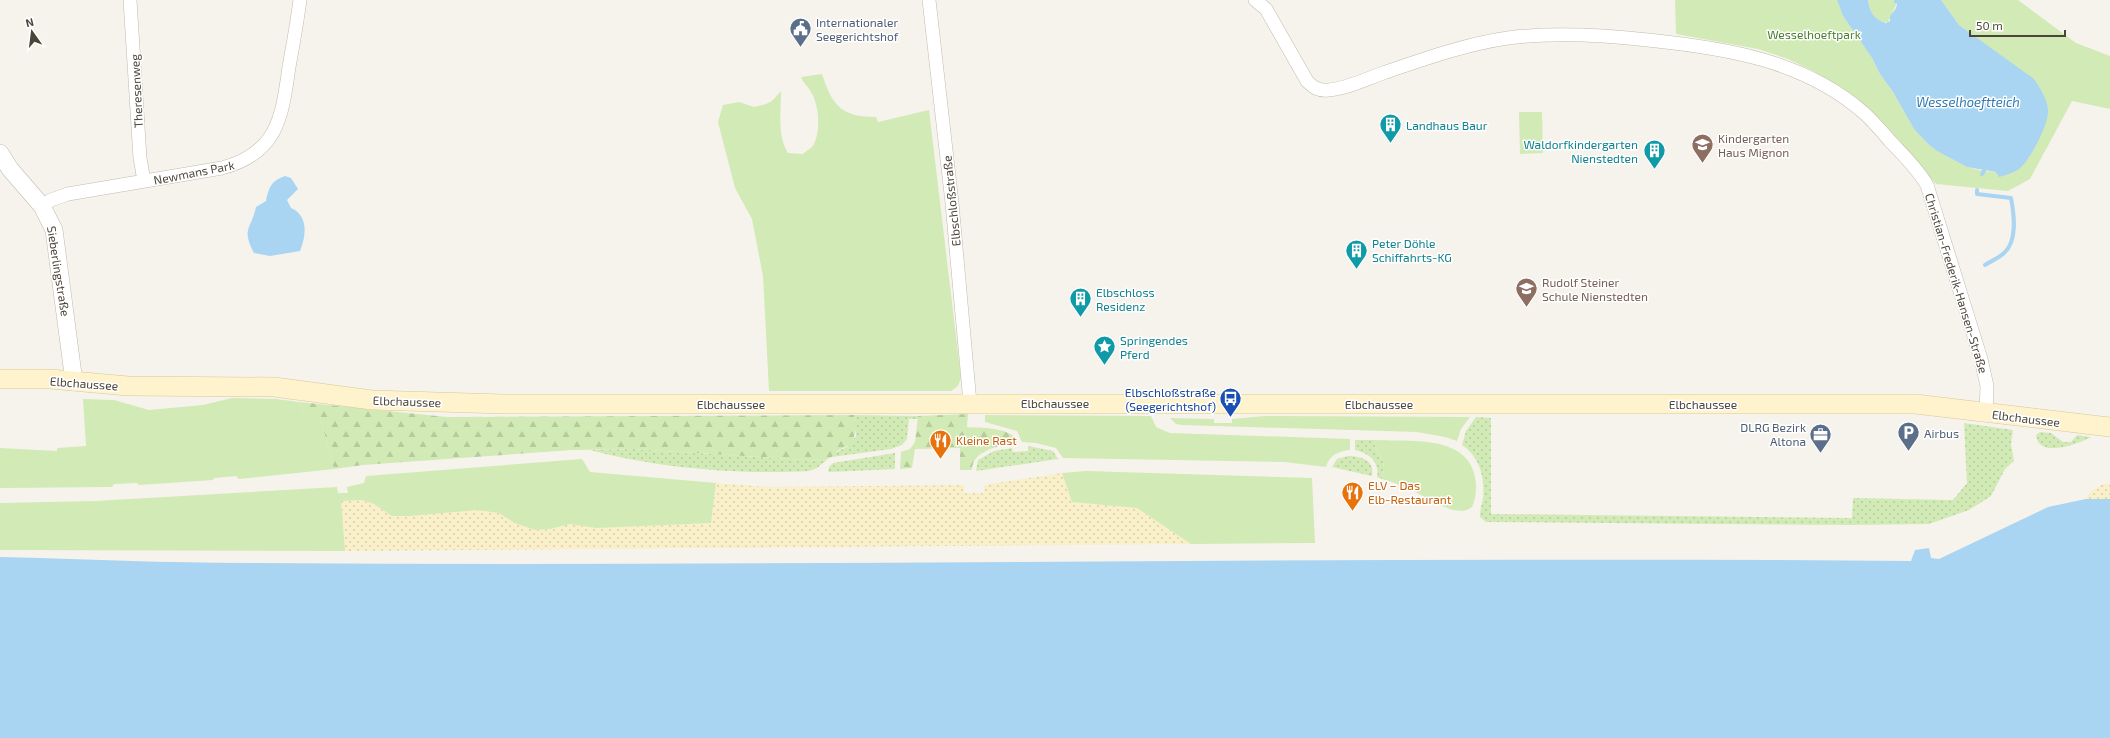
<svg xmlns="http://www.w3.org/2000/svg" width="2110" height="738" viewBox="0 0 2110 738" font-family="'Exo 2',sans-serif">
  <defs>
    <pattern id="grass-dots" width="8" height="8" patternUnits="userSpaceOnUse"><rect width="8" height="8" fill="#d2eab5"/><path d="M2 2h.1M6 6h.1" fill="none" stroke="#b6ca9c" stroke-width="1.8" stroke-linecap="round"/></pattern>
    <pattern id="forest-firs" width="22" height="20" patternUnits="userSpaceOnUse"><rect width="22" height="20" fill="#d2eab5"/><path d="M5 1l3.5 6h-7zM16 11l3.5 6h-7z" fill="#b6ca9c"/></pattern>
    <pattern id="sand-dots" width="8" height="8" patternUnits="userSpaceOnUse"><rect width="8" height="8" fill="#f9efc9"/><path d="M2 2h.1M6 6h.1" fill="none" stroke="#d7cead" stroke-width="1.8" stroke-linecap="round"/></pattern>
  </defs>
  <rect width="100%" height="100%" fill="#f6f3ec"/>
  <!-- grass -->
  <path fill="url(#grass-dots)" d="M854,415L918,416V419H909L907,439L902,445L891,449L832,457L834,453L847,447L856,436Z
    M1476,417L1491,418V514L1852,518L1853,498L1953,500L1967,483L1964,423L2013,430L2011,444L2014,461L2005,469L1991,496L1969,510L1929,524L1852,525L1486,522L1480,517C1480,510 1482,504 1483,498C1485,478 1480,457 1462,445L1466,431Z
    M2040,432L2051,433L2063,442H2071L2077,435L2091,437C2079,444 2038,459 2036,435Z
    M1355,440H1376C1374,460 1389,453 1382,479L1377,477C1380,462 1369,453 1355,450Z
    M1028,446L1053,451L1058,459L976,471L978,460L994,451L1012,448L1013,452L1028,451Z
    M633,449L823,461L828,459L817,468L809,471C741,475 655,468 590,450Z
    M895,453V469L828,472L829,467L833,463Z
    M1348,456C1361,456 1375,460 1372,476L1332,467L1337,459Z"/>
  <!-- forest -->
  <path fill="url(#forest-firs)" d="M299,402L447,417L854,415L856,429L852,444C845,448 835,449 832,457L823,461L633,449L572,450L363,465L334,469L320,417H305Z
    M968,414L967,427C982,428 1002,427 1015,437L1017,443C1001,445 972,450 972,470H960V448L915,449L912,468L900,469L901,452L910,449L915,442L918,416Z"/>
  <!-- sand -->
  <path fill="url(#sand-dots)" d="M1062,473L1072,502L1137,508L1191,544L345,551L341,501L362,500L374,504L392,516L476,510L499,513L515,523L535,530L550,529L570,524L596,528L711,523L716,483L768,487L964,485V493H984V485Z
    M2103,484H2110V499H2086L2090,492Z"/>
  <!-- park -->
  <path fill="#d2eab5" d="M1675,0H1837L1843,16L1872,58L1880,74L1893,92L1914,129L1928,144L1937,151L1967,167L1984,171L1996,172L2028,159L2042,132L1974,36L1959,25L1941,0H2018L2076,43L2110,56V109L2072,101L2030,179L2008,191L1936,184L1843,89L1815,72L1788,59L1758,49L1676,34Z
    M1868,0H1894V3H1897L1888,22C1875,23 1869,11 1868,0Z
    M822,74C832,105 841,117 876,117L878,122L929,110L961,378L958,386L951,391H769L763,276L752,219L735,188L718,122L723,105L739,102L754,107L766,104L772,101L781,91C781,111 777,135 788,153L803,154C806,151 812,148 814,144C821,130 819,105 811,92C808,86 803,83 801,77Z
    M1519,112H1542L1543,153L1520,154Z
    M232,398L276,399L299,402L305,417H320L334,469L239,479L236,476L214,478L213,480L139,485L137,483L114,484L112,487L0,488V448L57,451V448L86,446L83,399L114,400L149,410L203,405Z
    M985,415L1151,416L1156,427L1170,433L1350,439V450C1339,451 1329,455 1326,467L1284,462L1063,458L1056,448L1036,443L1022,442L1017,431L985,422Z
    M1265,416L1470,417L1461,429L1457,441L1445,437L1417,432L1182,425L1176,424L1170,418L1214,419V423H1232V419Z
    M1376,440C1408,442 1467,434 1475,477C1477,487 1476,498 1472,507C1456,520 1426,496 1411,490C1402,485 1392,482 1382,479C1389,453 1374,460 1376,440Z
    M582,459L590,472L716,483L711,523L596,528L570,524L550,529L535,530L515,523L499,513L477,510L409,516H392L374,504L362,500L341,501L345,551L0,550V503L96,501L337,487L338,493H348L347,487L364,483L366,476Z
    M1086,471L1312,478L1315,543L1191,544L1137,508L1072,502L1062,473Z"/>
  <!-- water -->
  <path fill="#a9d4f2" d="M1837,0H1868C1869,11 1874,20 1886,23L1890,21V16C1893,12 1897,9 1897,3H1894V0H1941L1959,25L2034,79C2040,88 2048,100 2048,111C2049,123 2030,161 2019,169C2013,173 2006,175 1999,177L1996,172L1967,167L1937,151L1928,144L1914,129L1893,92L1880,74L1872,58L1843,16Z
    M285,176L291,178L298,189L287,200L291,208C309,216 306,236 300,251L270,256L254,253C241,228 251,230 256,207L266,201C269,187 271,181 285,176Z
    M2086,499H2110V738H0V557C83,559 166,563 250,563C803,567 1357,556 1911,561L1915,550L1929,548L1931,558L1939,559L2048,507Z"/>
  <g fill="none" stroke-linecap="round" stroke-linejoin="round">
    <!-- stream -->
    <path stroke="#a9d4f2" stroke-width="4" d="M1982,174L1984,171
      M1977,190V194L2011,198C2014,214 2018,241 2004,253C1999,258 1991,261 1985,265"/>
    <defs>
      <path id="minor" d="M130,0L140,158L144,181
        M929,0L952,203L970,403
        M1255,0L1266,9L1307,81C1313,87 1318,91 1328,90C1346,89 1366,79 1383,73C1424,59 1466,44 1508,38C1554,32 1603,35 1648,40C1725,48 1804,60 1864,113C1874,122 1882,132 1890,141C1904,156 1917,168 1927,185L1981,359L1987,386L1986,413
        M42,206L51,200L68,194L222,168C278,153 282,117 289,67C293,45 297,22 300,0"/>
      <path id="tertiary" d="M0,153L10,169L42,206L54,230L74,382"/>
      <path id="secondary" d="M0,379H50L128,386L274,387L372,400L504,404H1915L2110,427"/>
    </defs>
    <!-- minor casing -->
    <use href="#minor" stroke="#c2bbae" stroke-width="14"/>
    <!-- tertiary casing -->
    <use href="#tertiary" stroke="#c2bbae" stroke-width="18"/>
    <!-- secondary casing -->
    <use href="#secondary" stroke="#d6c79b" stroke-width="20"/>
    <!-- minor -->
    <use href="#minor" stroke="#fff" stroke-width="13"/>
    <!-- tertiary -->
    <use href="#tertiary" stroke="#fff" stroke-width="17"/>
    <!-- secondary -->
    <use href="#secondary" stroke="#fff3cd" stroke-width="19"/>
  </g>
  <!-- icons -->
  <defs>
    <symbol id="civic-pin" viewBox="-11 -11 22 30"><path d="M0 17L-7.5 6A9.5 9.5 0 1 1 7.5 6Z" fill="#5c6f8a" stroke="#fff"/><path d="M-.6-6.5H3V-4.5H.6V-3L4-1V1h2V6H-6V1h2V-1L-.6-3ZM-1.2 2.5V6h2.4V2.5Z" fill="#fff"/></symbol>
    <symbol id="building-pin" viewBox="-11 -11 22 30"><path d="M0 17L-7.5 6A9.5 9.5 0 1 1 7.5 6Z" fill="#0f9aa8" stroke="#fff"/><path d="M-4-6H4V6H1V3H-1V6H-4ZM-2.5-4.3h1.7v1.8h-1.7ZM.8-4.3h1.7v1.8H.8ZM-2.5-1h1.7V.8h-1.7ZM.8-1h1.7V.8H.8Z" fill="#fff"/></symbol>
    <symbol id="school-pin" viewBox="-11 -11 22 30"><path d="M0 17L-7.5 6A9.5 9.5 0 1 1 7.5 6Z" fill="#8d6e63" stroke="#fff"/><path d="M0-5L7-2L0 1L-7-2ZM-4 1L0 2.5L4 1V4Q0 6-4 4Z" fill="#fff"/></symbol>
    <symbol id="sight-pin" viewBox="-11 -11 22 30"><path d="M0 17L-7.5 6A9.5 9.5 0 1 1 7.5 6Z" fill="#0f9aa8" stroke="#fff"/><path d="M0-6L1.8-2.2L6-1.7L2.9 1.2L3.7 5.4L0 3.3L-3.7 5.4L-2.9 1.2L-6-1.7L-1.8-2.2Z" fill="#fff"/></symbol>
    <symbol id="bus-pin" viewBox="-11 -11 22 30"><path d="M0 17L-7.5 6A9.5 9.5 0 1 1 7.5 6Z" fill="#1a4fb4" stroke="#fff"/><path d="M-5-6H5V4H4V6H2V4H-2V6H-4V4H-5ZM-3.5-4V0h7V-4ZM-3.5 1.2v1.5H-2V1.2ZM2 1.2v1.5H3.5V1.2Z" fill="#fff"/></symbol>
    <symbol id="parking-pin" viewBox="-11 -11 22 30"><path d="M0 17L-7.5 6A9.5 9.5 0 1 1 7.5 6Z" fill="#5c6f8a" stroke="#fff"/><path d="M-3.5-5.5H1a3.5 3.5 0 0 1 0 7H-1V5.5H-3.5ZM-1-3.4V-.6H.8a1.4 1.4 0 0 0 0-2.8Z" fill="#fff"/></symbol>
    <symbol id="office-pin" viewBox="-11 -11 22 30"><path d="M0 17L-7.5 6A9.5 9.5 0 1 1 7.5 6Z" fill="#5c6f8a" stroke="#fff"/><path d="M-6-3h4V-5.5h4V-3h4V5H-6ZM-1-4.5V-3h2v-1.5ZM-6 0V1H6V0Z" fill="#fff"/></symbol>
    <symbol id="restaurant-pin" viewBox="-11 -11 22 30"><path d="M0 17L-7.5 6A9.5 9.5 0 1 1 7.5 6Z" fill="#e8710a" stroke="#fff"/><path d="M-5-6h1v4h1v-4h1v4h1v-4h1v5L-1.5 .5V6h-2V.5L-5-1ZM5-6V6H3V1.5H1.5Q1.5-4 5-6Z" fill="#fff"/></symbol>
  </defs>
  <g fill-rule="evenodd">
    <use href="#civic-pin" x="788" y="16" width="25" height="34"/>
    <use href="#building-pin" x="1378" y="112" width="25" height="34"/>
    <use href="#school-pin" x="1690" y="132" width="25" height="34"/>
    <use href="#building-pin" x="1642" y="138" width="25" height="34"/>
    <use href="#building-pin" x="1344" y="238" width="25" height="34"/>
    <use href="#school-pin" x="1514" y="276" width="25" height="34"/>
    <use href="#building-pin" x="1068" y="286" width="25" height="34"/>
    <use href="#sight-pin" x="1092" y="334" width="25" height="34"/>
    <use href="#bus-pin" x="1218" y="386" width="25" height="34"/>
    <use href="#parking-pin" x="1896" y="420" width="25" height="34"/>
    <use href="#office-pin" x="1808" y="422" width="25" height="34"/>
    <use href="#restaurant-pin" x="928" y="428" width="25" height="34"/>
    <use href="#restaurant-pin" x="1340" y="480" width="25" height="34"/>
  </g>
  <g text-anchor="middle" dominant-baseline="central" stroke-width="3" stroke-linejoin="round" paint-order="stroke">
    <!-- service labels -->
    <g font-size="12" fill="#4e5e75" stroke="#fff" text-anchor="start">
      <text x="816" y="22">Internationaler<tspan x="816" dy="14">Seegerichtshof</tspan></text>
      <text x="1806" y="427" text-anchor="end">DLRG Bezirk<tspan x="1806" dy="14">Altona</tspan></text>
      <text x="1924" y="433">Airbus</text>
    </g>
    <!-- park labels -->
    <g font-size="12" fill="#4a7f2a" stroke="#fff">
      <text x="1814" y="34">Wesselhoeftpark</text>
    </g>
    <!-- street labels -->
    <g font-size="12" fill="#4b4439" stroke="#fff">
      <text transform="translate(136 91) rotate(-93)">Theresenweg</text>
      <text transform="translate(194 172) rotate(-11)">Newmans Park</text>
      <text transform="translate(951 201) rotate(-96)">Elbschloßstraße</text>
      <text transform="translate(59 271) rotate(81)">Sieberlingstraße</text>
      <text transform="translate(1957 283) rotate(73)">Christian-Frederik-Hansen-Straße</text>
      <text transform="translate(84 383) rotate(4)">Elbchaussee</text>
      <text transform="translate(407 401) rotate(2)">Elbchaussee</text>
      <text x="1055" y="403">Elbchaussee</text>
      <text x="731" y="404">Elbchaussee</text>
      <text x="1379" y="404">Elbchaussee</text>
      <text x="1703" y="404">Elbchaussee</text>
      <text transform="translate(2026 418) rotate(7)">Elbchaussee</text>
    </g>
    <!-- culture labels -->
    <g font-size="12" fill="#0d838f" stroke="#fff" text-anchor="start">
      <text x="1406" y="125">Landhaus Baur</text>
      <text x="1638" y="144" text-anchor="end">Waldorfkindergarten<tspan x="1638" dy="14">Nienstedten</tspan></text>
      <text x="1372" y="243">Peter Döhle<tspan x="1372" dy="14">Schiffahrts-KG</tspan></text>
      <text x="1096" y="292">Elbschloss<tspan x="1096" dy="14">Residenz</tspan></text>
      <text x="1120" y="340">Springendes<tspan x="1120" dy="14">Pferd</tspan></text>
    </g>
    <!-- education labels -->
    <g font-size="12" fill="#785e54" stroke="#fff" text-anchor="start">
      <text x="1718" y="138">Kindergarten<tspan x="1718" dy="14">Haus Mignon</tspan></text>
      <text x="1542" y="282">Rudolf Steiner<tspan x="1542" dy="14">Schule Nienstedten</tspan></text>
    </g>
    <!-- transit labels -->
    <g font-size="12" fill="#164399" stroke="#fff" text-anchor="end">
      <text x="1216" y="392">Elbschloßstraße<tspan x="1216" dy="14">(Seegerichtshof)</tspan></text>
    </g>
    <!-- food labels -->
    <g font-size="12" fill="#c56008" stroke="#fff" text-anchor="start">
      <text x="956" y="440">Kleine Rast</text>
      <text x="1368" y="485">ELV – Das<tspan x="1368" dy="14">Elb-Restaurant</tspan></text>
    </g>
    <!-- water labels -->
    <g font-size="13" font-style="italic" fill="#2e7ab2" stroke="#fff">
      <text x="1968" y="102">Wesselhoeftteich</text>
    </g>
  </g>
  <!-- north arrow -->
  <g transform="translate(32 32) rotate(346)" stroke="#ffffff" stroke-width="3" paint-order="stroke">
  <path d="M0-3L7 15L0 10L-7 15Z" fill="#4b4439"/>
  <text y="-6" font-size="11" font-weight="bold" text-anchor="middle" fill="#4b4439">N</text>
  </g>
  <!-- scale -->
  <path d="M1970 30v6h95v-6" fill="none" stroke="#4b4439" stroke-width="2"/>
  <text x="1976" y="30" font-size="12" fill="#4b4439" stroke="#ffffff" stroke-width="3" paint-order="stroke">50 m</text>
</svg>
